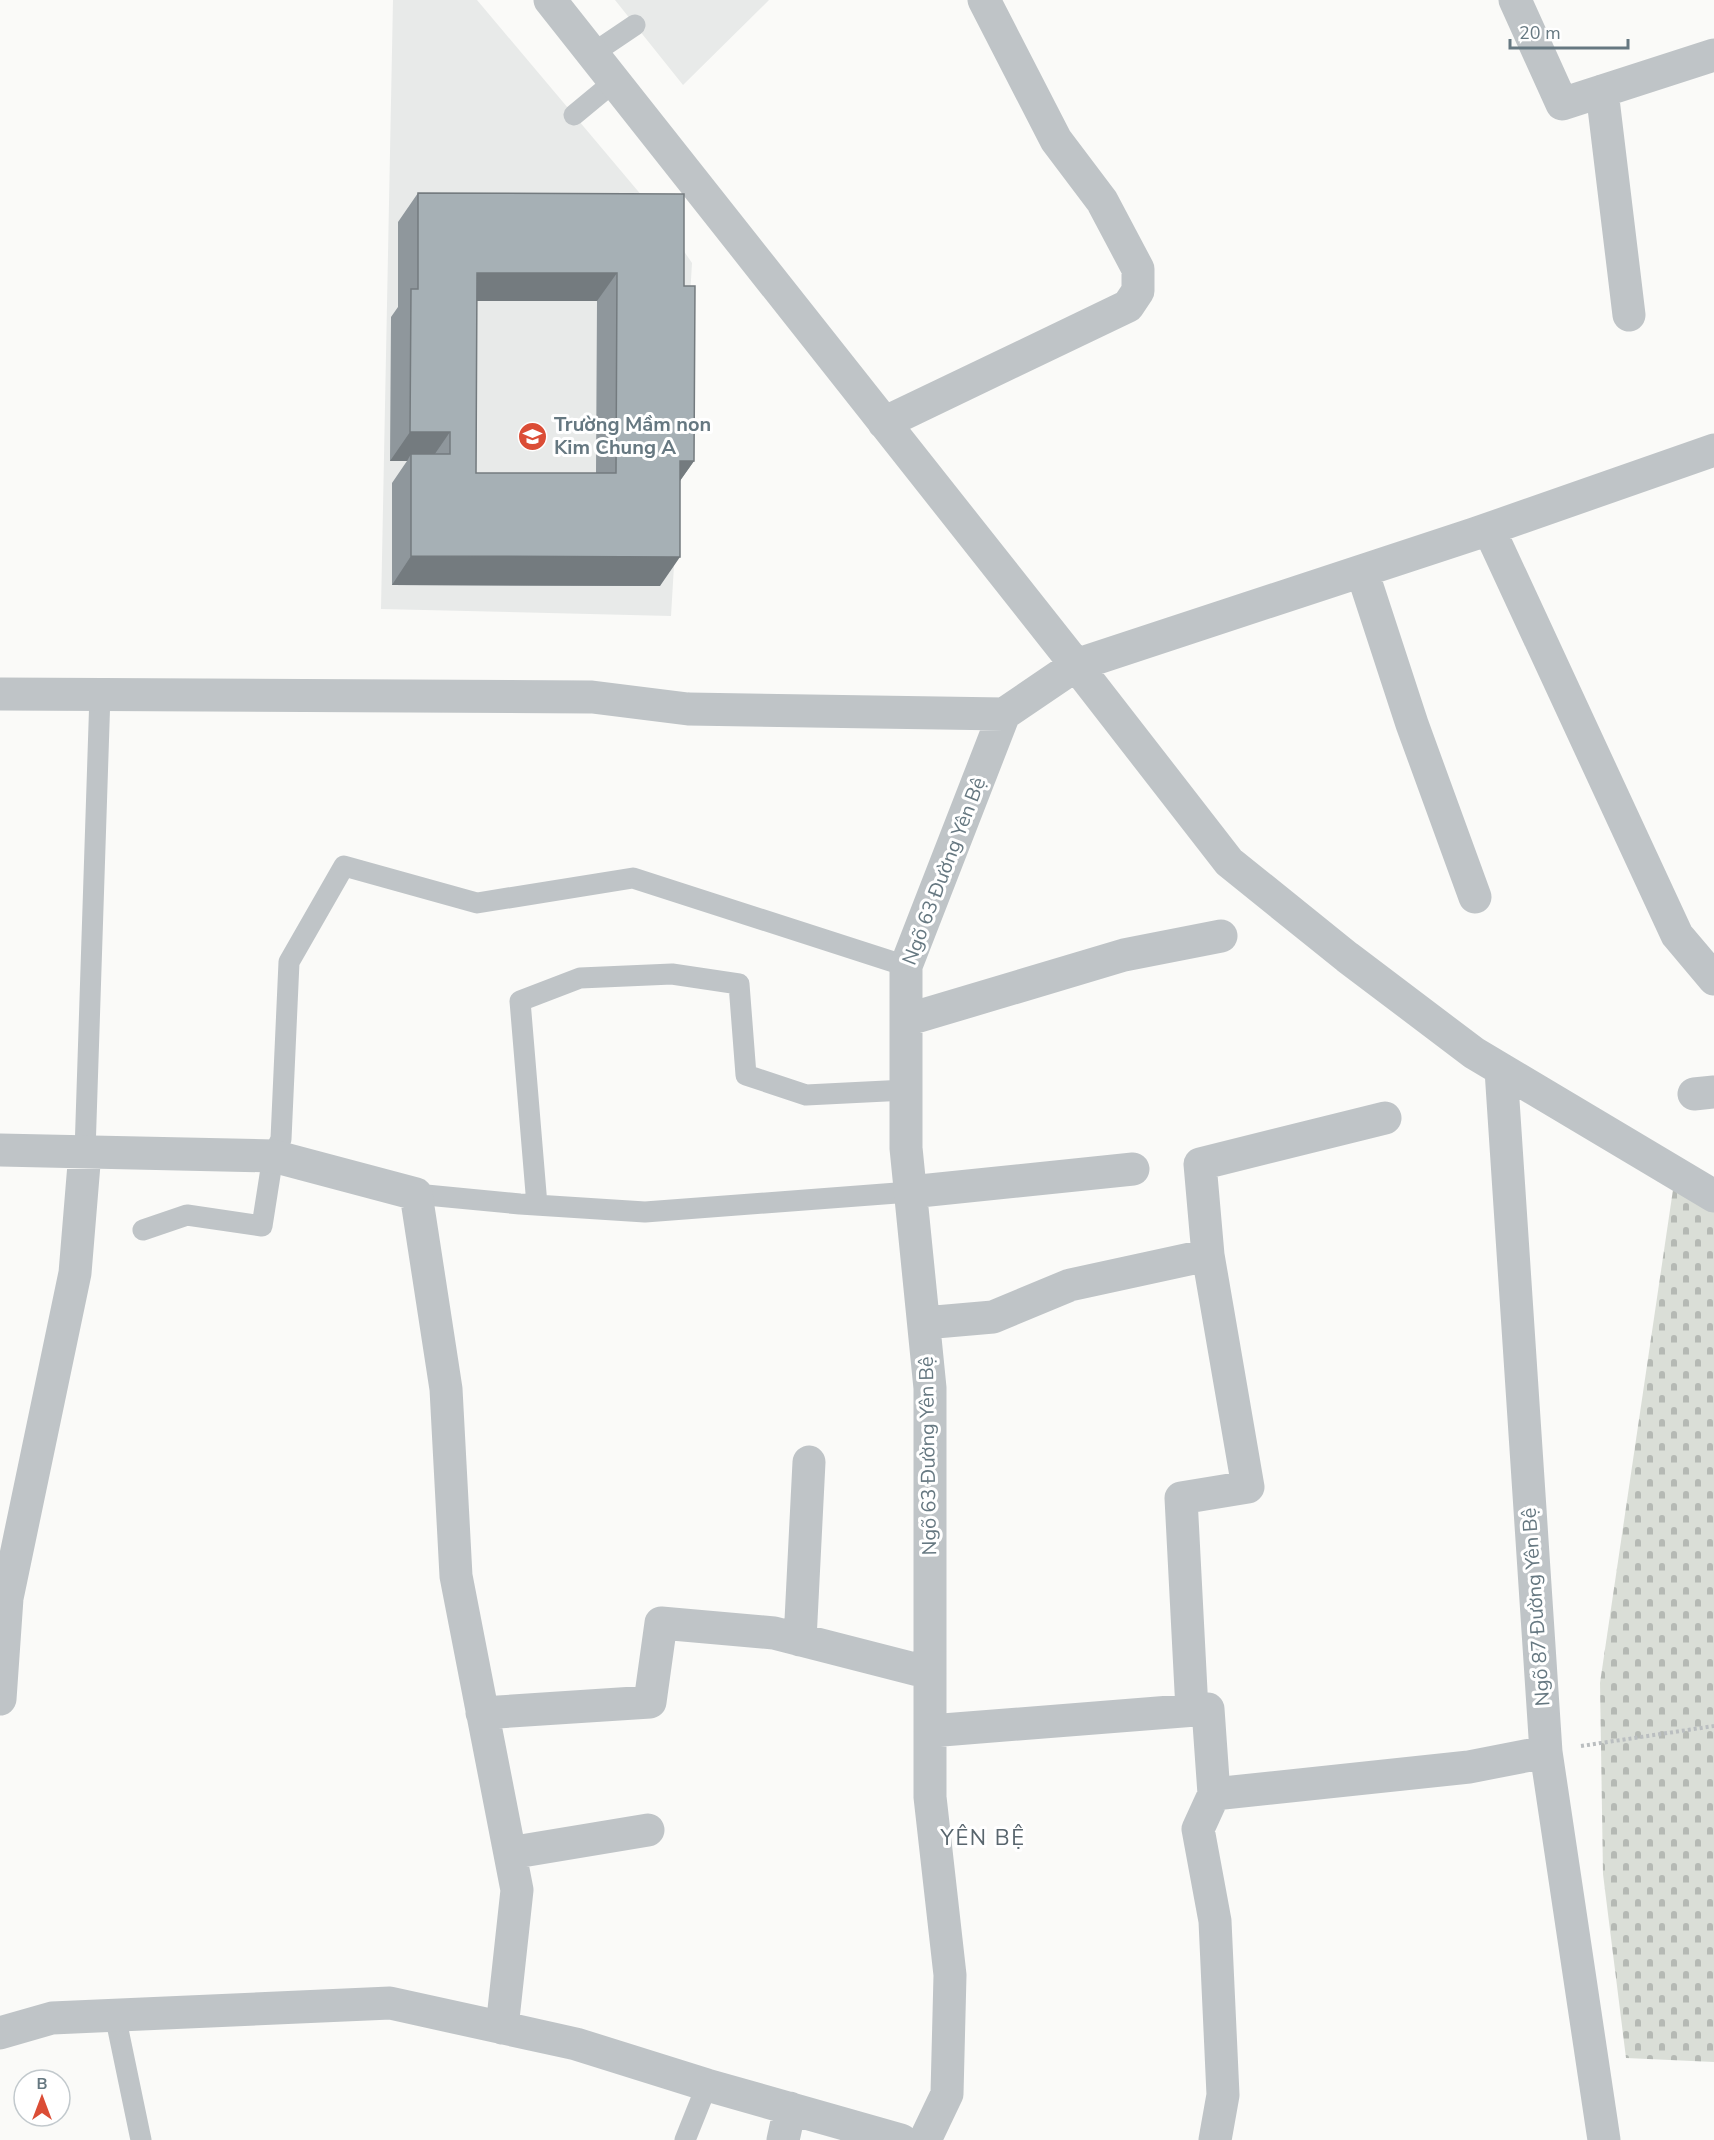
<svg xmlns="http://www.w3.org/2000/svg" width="1714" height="2140" viewBox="0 0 1714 2140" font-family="'Nunito Sans',sans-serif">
  <defs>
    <pattern id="cemetery-stones" width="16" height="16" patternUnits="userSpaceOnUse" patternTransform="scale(1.5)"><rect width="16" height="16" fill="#daded7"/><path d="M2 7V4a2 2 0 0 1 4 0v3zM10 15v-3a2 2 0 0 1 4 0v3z" fill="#b5b9b4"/></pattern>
  </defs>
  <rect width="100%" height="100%" fill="#fafaf8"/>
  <!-- built -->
  <path fill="#e8eae9" d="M393,0H477L664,222L692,263L671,616L381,609Z
    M615,0H769L683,85Z"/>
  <!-- cemetery -->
  <path fill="url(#cemetery-stones)" d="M1674,1183L1714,1201V2062L1626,2058L1603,1874L1600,1683Z"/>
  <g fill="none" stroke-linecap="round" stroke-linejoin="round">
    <!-- path -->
    <path stroke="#babec0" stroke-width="4" stroke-dasharray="3 3" stroke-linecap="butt" d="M1581,1746L1714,1726"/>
    <!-- lane -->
    <path stroke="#bfc4c7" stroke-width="21" d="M592,54L635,25
      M574,115L615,81
      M85,1152L100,694
      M416,1194L520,1204L645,1212L910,1192
      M537,1205L520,1001L580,978L672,974L739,984L746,1075L806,1095L906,1090
      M143,1230L187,1215L262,1226L273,1156L281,1139L289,962L344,866L477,903L633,878L906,966
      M115,2015L141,2140
      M685,2140L707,2085"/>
    <!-- street -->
    <path stroke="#bfc4c7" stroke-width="33" d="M550,0L1076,665L1229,862L1347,957L1474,1053L1714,1196
      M1515,0L1562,104L1714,55
      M1602,91L1629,315
      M884,423L1128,306L1138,291V269L1102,201L1056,140L984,0
      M1489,529L1677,935L1714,979
      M1362,571L1412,724L1475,897
      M0,694L592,697L688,709L1004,714L1076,665L1474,534L1714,450
      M906,1020L1124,955L1221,936
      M1501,1070L1546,1752L1604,2140
      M1694,1094L1714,1092
      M0,1150L273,1156L416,1194L446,1389L456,1576L517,1890L502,2028
      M910,1192L1133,1169
      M924,1323L993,1317L1070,1285L1208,1255
      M800,1640L809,1462
      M0,1699L7,1598L75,1273L85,1152
      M1192,1710L1181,1498L1248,1487L1208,1255L1200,1164L1385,1118
      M482,1713L650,1702L661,1623L774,1633L930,1673
      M930,1731L1208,1709L1214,1794L1198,1829L1215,1921L1223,2095L1215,2140
      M1214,1794L1469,1767L1546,1752
      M510,1853L648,1830
      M0,2033L52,2018L390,2003L576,2044L707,2085L901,2140
      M783,2140L790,2108
      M925,2140L947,2094L950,1975L930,1797V1388L906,1148V966L1004,714"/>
  </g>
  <!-- wall -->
  <path fill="#8f979c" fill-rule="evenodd" d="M418,193L684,286L694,461L680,481L660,586L392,585V483L407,461H390L391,317L398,307V222ZM477,301H597L596,473H476Z"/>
  <!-- shaded-wall -->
  <path fill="#747b7f" d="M477,273H617L597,301H457Z
    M410,432H450L430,461L411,454L407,461H390Z
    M680,461H694L674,489Z
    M411,556L680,557L660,586L392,585Z"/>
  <!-- building -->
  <path fill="#a6b0b5" stroke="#747b7f" stroke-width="1.5" fill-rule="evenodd" d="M418,193L684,194V286H695L694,461H680V557L411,556V454H450V432H410L411,289H418ZM477,273H617L616,473H476Z"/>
  <!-- icons -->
  <defs>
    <symbol id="school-disc" viewBox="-11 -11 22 22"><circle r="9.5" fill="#db4d36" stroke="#fff"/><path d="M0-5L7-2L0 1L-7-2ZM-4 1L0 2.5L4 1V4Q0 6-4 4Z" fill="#fff"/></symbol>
  </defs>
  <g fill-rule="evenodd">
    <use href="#school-disc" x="516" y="420" width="33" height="33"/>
  </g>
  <g text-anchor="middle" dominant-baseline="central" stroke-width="6" stroke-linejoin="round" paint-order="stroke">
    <!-- poi labels -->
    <g font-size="20" font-weight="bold" fill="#667881" stroke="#fff" text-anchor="start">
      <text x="554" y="424">Trường Mầm non<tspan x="554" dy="23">Kim Chung A</tspan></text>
    </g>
    <!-- street labels -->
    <g font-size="20" fill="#667881" stroke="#fff">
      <text transform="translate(944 871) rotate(-69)">Ngõ 63 Đường Yên Bệ</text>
      <text transform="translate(928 1456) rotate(-91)">Ngõ 63 Đường Yên Bệ</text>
      <text transform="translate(1536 1607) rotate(-94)">Ngõ 87 Đường Yên Bệ</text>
    </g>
    <!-- quarter labels -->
    <g font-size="22" letter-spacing="1.5" fill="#58656d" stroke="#fff">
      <text x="983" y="1838">YÊN BỆ</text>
    </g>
  </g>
  <!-- north arrow -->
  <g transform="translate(42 2098)"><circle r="28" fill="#ffffff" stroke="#c2c9cd" stroke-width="1.5"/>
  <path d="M0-4.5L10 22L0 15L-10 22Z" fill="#db4d36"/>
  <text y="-9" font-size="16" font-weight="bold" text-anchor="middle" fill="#667881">B</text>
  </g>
  <!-- scale -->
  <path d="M1510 39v9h118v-9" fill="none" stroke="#667881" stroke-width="3"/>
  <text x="1519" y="39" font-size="18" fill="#667881" stroke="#ffffff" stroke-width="4.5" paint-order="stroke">20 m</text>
</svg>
